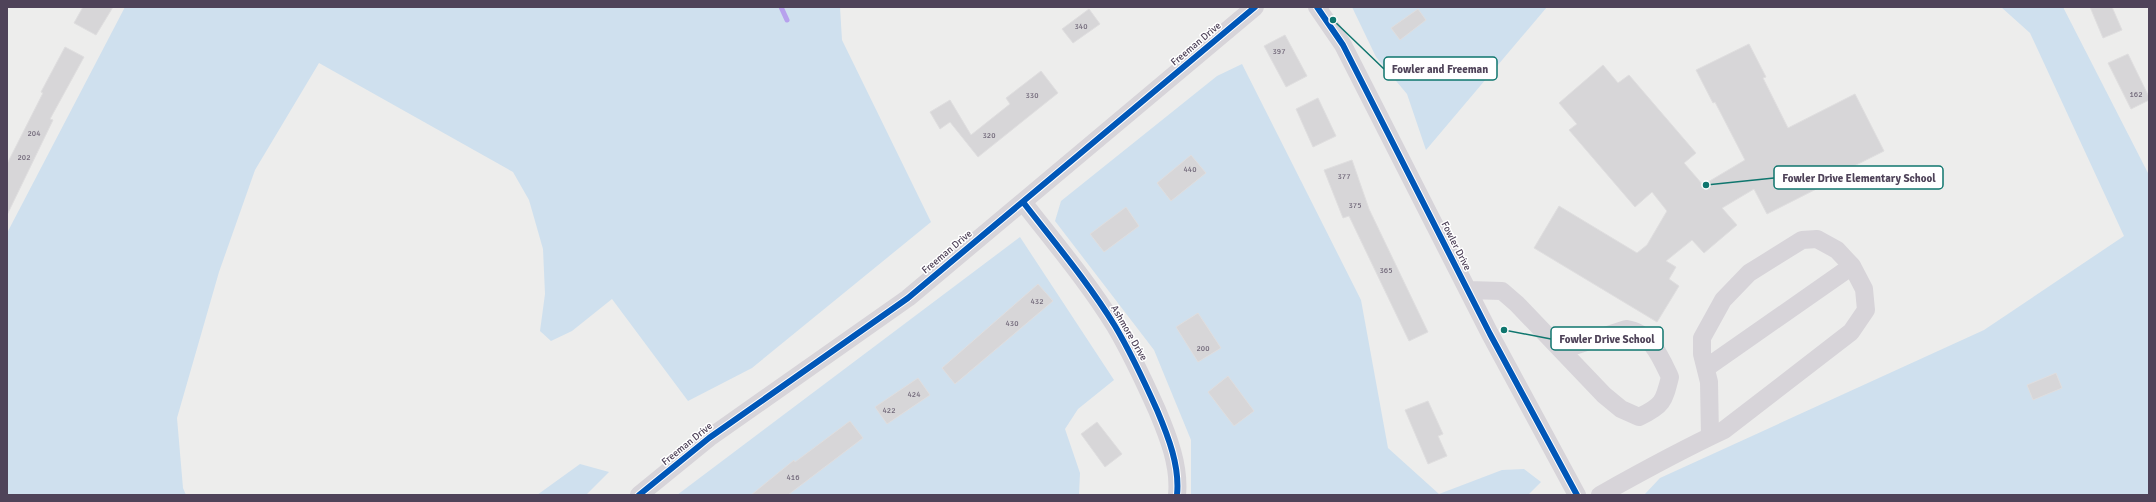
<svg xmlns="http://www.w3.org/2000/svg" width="2156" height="502" viewBox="0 0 2156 502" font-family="Signika,sans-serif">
  <rect width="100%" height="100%" fill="#ededec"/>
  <!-- green -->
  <path fill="#cfe0ee" d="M125,7H840L842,40L931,222L752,368L688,401L612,299L572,331L551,341L540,331L545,294L543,249L529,200L513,172L319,63L255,170L219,272L177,418L183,488L186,495H7V233Z
    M1352,7H1547L1426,150L1407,94L1376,57Z
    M2001,7H2063L2149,175V495H1644L1660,478L1984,330L2124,236L2030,33Z
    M1242,64L1361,300L1388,448L1439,494L1502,470L1524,469L1541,482L1528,495H1191V440L1154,350L1055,221L1061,201L1217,76Z
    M1020,237L1114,380L1078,409L1065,429L1080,473L1079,495H677Z
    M580,464L609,472L586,495H537Z"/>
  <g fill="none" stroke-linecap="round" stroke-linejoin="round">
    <!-- stream -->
    <path stroke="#b7a1ed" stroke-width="5" d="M781,7L787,20"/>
  </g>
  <!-- building -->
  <path fill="#d7d6d8" stroke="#dfdedf" d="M83,7H113L96,35L74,23Z
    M2090,7H2112L2122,30L2103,38Z
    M1089,9L1100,24L1073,43L1062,29Z
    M1418,9L1426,20L1400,40L1391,28Z
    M1285,35L1307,76L1286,87L1264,46Z
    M1749,44L1766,77L1763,78L1788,128L1855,94L1884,151L1844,171L1846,174L1767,214L1754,189L1722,208L1737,225L1704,253L1692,240L1666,261L1676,267L1669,279L1679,286L1657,322L1534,248L1559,206L1637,253L1647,245L1667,211L1652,192L1635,207L1569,130L1577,124L1559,103L1603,65L1618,83L1629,75L1696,153L1684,163L1703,185L1745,160L1715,102L1713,103L1696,70Z
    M65,47L84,57L50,119L53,120L7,215V164L43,93L41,92Z
    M2128,54L2149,97V100L2131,109L2108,63Z
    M1041,71L1058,93L978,157L950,122L940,129L930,112L950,100L971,135L1010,104L1006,98Z
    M1318,98L1336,136L1313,147L1296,109Z
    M1191,155L1206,173L1171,201L1157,183Z
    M1352,160L1369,209L1428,332L1409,341L1349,216L1343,218L1324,170Z
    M1126,207L1139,226L1104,252L1090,234Z
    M1038,284L1053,301L955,384L942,368Z
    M1198,313L1221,348L1198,362L1176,327Z
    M2056,373L2062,388L2033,400L2027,385Z
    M1228,376L1254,411L1234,426L1208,392Z
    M918,378L930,395L887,424L875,407Z
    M1428,401L1443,434L1438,436L1447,456L1428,464L1405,410Z
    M850,421L863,438L788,495H751L794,460L795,462Z
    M1097,422L1122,454L1105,467L1081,434Z"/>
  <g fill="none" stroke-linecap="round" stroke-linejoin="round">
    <!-- minor -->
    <path stroke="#d7d4d9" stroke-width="18" d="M1317,7L1343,45L1490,334L1577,495
      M1023,202C1054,242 1088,282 1115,326C1131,353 1144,381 1157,410C1168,436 1180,466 1177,495
      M1468,290L1502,291L1517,304L1604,395L1621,409L1639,417C1663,406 1664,401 1670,377C1660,356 1651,333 1626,329L1562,350
      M1706,368L1852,266
      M639,495L709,438L908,298L1255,7
      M1600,495C1641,472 1681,450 1724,430L1851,332L1866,310L1864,289L1852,266L1837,250L1817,239L1802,240L1749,273L1723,300L1702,338V354L1709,382L1710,436"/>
    <defs>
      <path id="cycleway" d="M1317,7L1343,45L1490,334L1577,495
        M1023,202C1054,242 1088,282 1115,326C1131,353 1144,381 1157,410C1168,436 1180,466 1177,495
        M639,495L709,438L908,298L1255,7"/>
    </defs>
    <!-- cycleway casing -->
    <use href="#cycleway" stroke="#fff" stroke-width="8"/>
    <!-- cycleway -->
    <use href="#cycleway" stroke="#0057b8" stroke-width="6"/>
  </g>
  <g text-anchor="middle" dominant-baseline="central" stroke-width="3" stroke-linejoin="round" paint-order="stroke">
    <!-- number labels -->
    <g font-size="8" fill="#72697a">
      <text x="1081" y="26">340</text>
      <text x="1279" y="51">397</text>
      <text x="2136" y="94">162</text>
      <text x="1032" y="95">330</text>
      <text x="34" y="133">204</text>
      <text x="989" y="135">320</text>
      <text x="24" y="157">202</text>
      <text x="1190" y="169">440</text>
      <text x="1344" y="176">377</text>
      <text x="1355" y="205">375</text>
      <text x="1386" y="270">365</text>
      <text x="1037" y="301">432</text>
      <text x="1012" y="323">430</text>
      <text x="1203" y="348">200</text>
      <text x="914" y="394">424</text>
      <text x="889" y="410">422</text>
      <text x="793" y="477">416</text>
    </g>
    <!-- street labels -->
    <g font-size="10" fill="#4f4359" stroke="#fff">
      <text transform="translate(1196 44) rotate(-40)">Freeman Drive</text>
      <text transform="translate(1456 246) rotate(63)">Fowler Drive</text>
      <text transform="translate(947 252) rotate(-40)">Freeman Drive</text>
      <text transform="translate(1129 333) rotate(60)">Ashmore Drive</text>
      <text transform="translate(687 444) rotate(-39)">Freeman Drive</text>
    </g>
  </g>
  <!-- callouts -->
  <path fill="none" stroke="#0f766e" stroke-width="1.5" d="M1333 20L1384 69M1706 185L1774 178M1504 330L1551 339"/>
  <g fill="#0f766e" stroke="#fff" stroke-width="1.5">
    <circle cx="1333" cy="20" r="4"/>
    <circle cx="1706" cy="185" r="4"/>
    <circle cx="1504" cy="330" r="4"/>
  </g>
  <g fill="#fff" stroke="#0f766e" stroke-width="1.5">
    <rect x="1384" y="57" width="113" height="23" rx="4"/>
    <rect x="1774" y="166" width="169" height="23" rx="4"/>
    <rect x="1551" y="327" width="112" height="23" rx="4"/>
  </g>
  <g font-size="11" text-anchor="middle" font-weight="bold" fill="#4f4359">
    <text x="1440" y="73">Fowler and Freeman</text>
    <text x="1859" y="182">Fowler Drive Elementary School</text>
    <text x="1607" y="343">Fowler Drive School</text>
  </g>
  <!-- border -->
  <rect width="2156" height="502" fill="none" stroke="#4f4359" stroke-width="16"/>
</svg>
